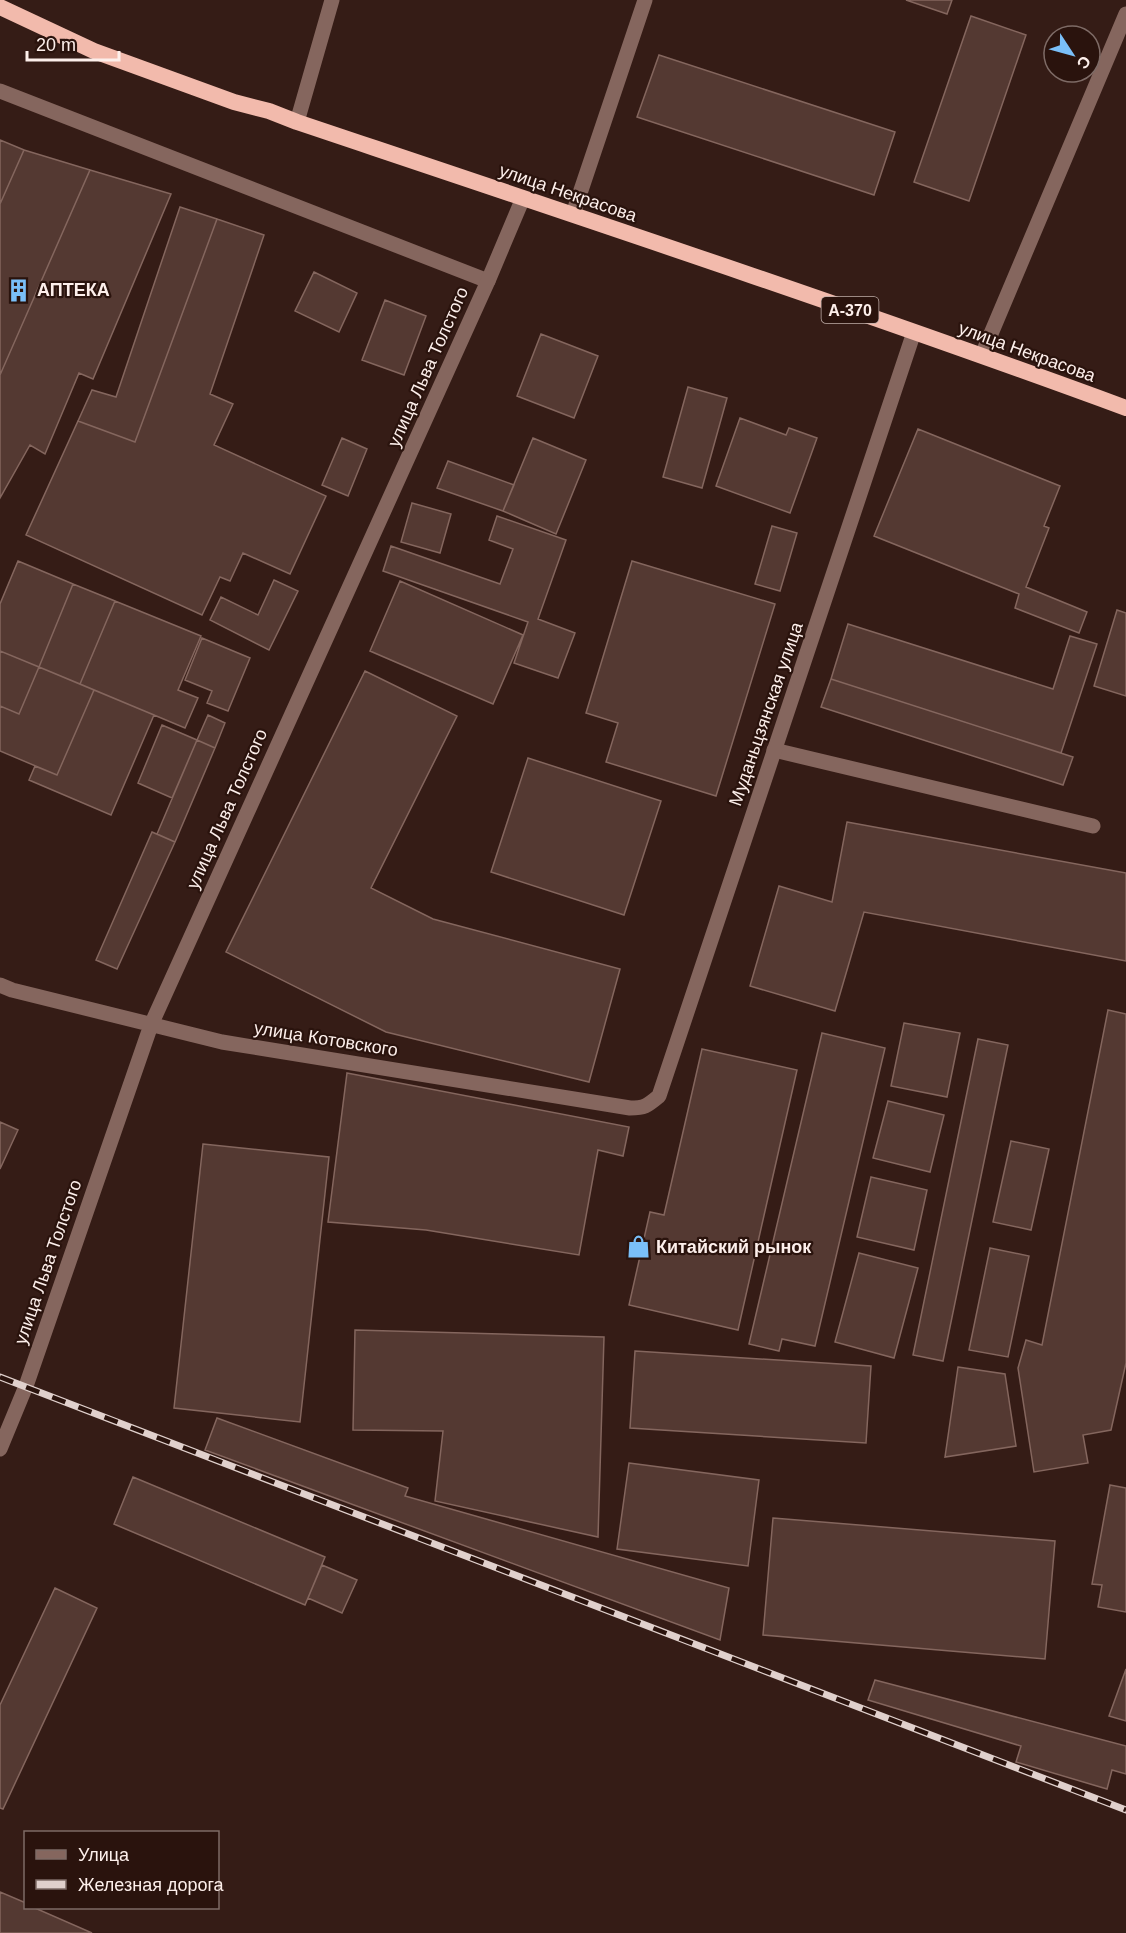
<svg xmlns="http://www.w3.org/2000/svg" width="1126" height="1933" viewBox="0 0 1126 1933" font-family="Helvetica,sans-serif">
  <rect width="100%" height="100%" fill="#351c16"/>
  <!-- building -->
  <path fill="#543932" stroke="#84665e" stroke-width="1.5" d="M906,0H952L947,14Z
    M971,16L1026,35L969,201L914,182Z
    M659,55L895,132L874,195L637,117Z
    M0,140L24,150L0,204Z
    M24,150L90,170L0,375V204Z
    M90,170L171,194L93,379L79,373L45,454L30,445L0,498V375Z
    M180,207L217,219L135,442L78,421L92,390L116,397Z
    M217,219L264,235L210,394L233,404L214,445L326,496L290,574L243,553L230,581L220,577L202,615L26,535L78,421L135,442Z
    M314,272L357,293L339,332L295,311Z
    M385,300L426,316L404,375L362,360Z
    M541,334L598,356L574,418L517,396Z
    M688,387L727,398L702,488L663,477Z
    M740,418L786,435L789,428L817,438L790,513L716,486Z
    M918,429L1060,486L1044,526L1049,528L1026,587L1087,612L1079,633L1015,608L1019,594L874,536Z
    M342,438L367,449L348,496L322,485Z
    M533,438L586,460L556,534L503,511Z
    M448,461L514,485L503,511L437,488Z
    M412,503L451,514L440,553L401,542Z
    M497,516L566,540L538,619L575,633L558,678L514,663L528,622L383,571L391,546L500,584L513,549L489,540Z
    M772,526L797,533L780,591L755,584Z
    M18,561L73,584L39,667L0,651V604Z
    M632,561L775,604L716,796L606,762L618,723L586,713Z
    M274,580L298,591L269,650L210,620L221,597L258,615Z
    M400,581L523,635L493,704L370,651Z
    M73,584L115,601L80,684L39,667Z
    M115,601L201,636L178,690L198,698L185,728L80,684Z
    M1117,610L1126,613V696L1094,686Z
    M848,624L1053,689L1070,636L1097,644L1061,753L831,679Z
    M202,638L250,658L228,711L207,703L212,691L185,680Z
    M0,651L39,667L19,714L0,706Z
    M39,667L94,690L57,775L0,751V706L19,714Z
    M365,671L457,716L371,888L433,919L620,969L589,1082L386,1032L226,952Z
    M831,679L1073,757L1063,785L821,707Z
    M94,690L154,715L111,815L29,780L35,766L57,775Z
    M208,715L225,723L215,748L197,740Z
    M162,725L197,740L172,798L138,783Z
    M197,740L215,748L175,842L157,834Z
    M528,758L661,801L624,915L491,872Z
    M847,822L1126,873V961L864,912L835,1011L750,986L779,886L832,902Z
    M152,832L175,842L117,969L96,960Z
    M1108,1010L1126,1014V1363L1111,1430L1083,1435L1088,1463L1034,1472L1018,1368L1026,1340L1042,1345Z
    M904,1023L960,1033L947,1097L891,1086Z
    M822,1033L885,1048L815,1346L782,1339L779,1351L749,1344Z
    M978,1039L1008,1045L943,1361L913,1355Z
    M702,1049L797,1070L738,1330L629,1305L650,1212L664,1215Z
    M347,1073L629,1127L623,1156L598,1150L579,1255L426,1230L328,1222Z
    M888,1101L944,1115L930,1172L873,1158Z
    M0,1122L18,1130L0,1169Z
    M1011,1141L1049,1149L1031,1230L993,1222Z
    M203,1144L329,1157L300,1422L174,1408Z
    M871,1177L927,1190L914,1250L857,1237Z
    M990,1248L1029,1256L1008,1357L969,1350Z
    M859,1253L918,1268L894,1358L835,1342Z
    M355,1330L604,1337L598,1537L435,1501L443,1431L353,1430Z
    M635,1351L871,1366L866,1443L630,1428Z
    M958,1367L1005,1374L1016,1446L945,1457Z
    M217,1418L408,1488L405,1496L729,1588L720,1640L205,1450Z
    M629,1463L759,1480L748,1566L617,1549Z
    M133,1477L325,1557L305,1605L114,1524Z
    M1110,1485L1126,1488V1612L1098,1607L1102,1585L1092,1584Z
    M773,1518L1055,1541L1045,1659L763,1635Z
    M322,1565L357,1580L342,1613L308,1598Z
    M55,1588L97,1608L3,1809L0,1808V1705Z
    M1126,1669V1721L1109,1716Z
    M875,1680L1126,1746V1774L1112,1770L1107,1789L1016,1762L1021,1746L868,1700Z
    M0,1892L26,1903V1908H35L92,1933H0Z"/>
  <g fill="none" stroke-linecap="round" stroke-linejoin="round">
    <!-- service -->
    <path stroke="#85665e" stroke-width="15" d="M0,91L488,281
      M297,122L332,0
      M573,214L645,0
      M774,750L1093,826"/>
    <!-- minor -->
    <path stroke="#85665e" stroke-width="15" d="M982,355L1126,14
      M0,985L12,990L222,1042L630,1108C645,1108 647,1106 659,1096L914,332
      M0,1449L26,1386L151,1025L488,281L523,198"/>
    <!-- trunk -->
    <path stroke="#f2baac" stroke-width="16" d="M0,7L94,51L234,102L269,111L297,122C574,215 851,307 1126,408"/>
    <defs>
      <path id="rail" d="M0,1377L1126,1810"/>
    </defs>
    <!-- rail casing -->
    <use href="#rail" stroke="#e0d0cc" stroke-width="7"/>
    <!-- rail -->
    <use href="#rail" stroke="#2a130d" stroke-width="4.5" stroke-dasharray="14" stroke-linecap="butt"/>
  </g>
  <!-- icons -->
  <defs>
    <symbol id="building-bare" viewBox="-9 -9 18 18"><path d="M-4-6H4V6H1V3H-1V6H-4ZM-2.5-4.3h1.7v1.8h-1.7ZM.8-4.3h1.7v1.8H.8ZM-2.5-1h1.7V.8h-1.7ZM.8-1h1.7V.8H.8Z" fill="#7abff8" stroke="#2a130d" stroke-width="2.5" paint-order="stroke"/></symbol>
    <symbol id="shop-bare" viewBox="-9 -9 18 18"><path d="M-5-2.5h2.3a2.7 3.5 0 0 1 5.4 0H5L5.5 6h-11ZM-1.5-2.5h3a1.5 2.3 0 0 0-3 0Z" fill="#7abff8" stroke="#2a130d" stroke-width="2.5" paint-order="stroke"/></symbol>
  </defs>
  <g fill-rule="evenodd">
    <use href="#building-bare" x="2" y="274" width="33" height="33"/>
    <use href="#shop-bare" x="622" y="1230" width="33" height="33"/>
  </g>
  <g text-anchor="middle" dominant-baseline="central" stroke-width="4.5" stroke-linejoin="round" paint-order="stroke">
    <!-- shield labels -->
    <rect fill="#2a130d" stroke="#beada8" stroke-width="1.5" x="821.5" y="297" width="57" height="26" rx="4.5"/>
    <g font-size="16" font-weight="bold" fill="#fdefeb">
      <text x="850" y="310">А-370</text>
    </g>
    <!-- street labels -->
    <g font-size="18" fill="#fdefeb" stroke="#2a130d">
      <text transform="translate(568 193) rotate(19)">улица Некрасова</text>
      <text transform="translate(1027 352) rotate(20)">улица Некрасова</text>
      <text transform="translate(428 367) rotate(-66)">улица Льва Толстого</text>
      <text transform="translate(766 714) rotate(-71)">Муданьцзянская улица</text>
      <text transform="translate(227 809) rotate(-66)">улица Льва Толстого</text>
      <text transform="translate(326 1039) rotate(9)">улица Котовского</text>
      <text transform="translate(48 1262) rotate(-71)">улица Льва Толстого</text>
    </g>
    <!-- poi labels -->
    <g font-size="18" font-weight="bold" fill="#fdefeb" stroke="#2a130d" text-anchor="start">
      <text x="37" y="290">АПТЕКА</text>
      <text x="656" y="1247">Китайский рынок</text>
    </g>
  </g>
  <!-- legend -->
  <rect x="24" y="1831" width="195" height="78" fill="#2a130d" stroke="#7e6b66" stroke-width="1.5"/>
  <rect x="36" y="1850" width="30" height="9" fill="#85665e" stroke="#7e6b66" stroke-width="1.5"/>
  <text x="78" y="1861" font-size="18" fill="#fdefeb">Улица</text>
  <rect x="36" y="1880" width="30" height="9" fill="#e0d0cc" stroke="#7e6b66" stroke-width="1.5"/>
  <text x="78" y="1891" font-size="18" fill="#fdefeb">Железная дорога</text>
  <!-- north arrow -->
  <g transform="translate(1072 54) rotate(126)"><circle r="28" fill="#2a130d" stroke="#7e6b66" stroke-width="1.5"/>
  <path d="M0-4.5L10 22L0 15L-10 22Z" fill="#7abff8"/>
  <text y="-9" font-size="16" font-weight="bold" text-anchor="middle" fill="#fdefeb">С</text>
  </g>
  <!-- scale -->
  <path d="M27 51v9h92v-9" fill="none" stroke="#fdefeb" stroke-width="3"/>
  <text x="36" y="51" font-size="18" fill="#fdefeb" stroke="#2a130d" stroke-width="4.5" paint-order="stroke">20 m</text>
</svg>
